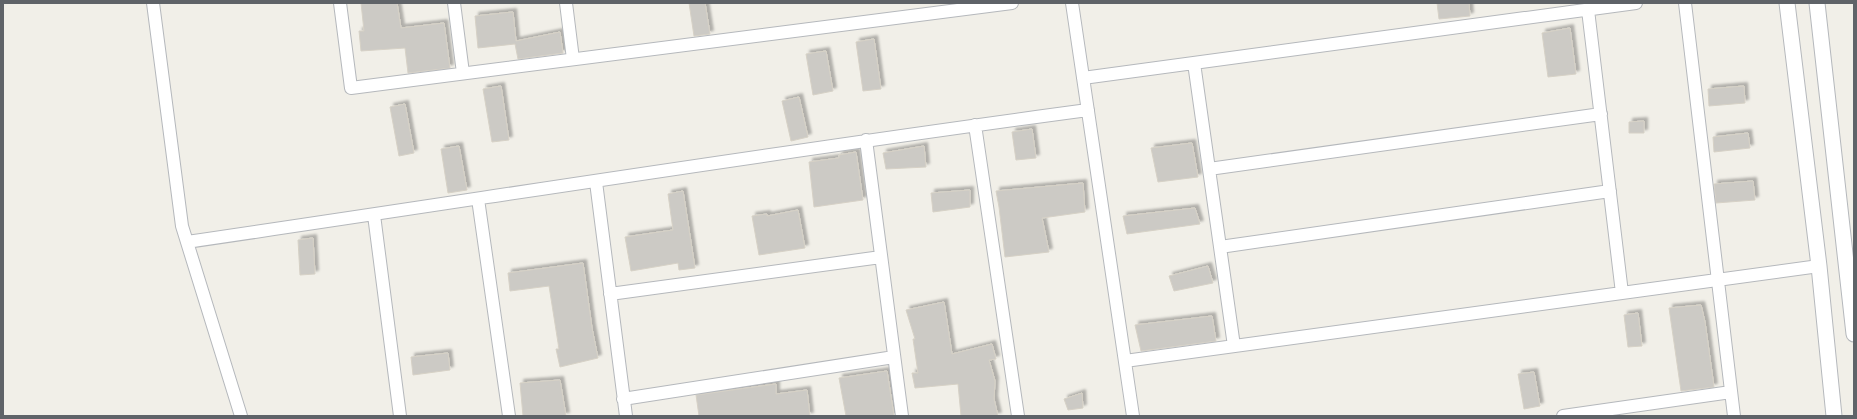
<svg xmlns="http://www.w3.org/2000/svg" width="1857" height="419" viewBox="0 0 1857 419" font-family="Quicksand,sans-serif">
  <defs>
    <filter id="shadow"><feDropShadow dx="3.5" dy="-3.5" stdDeviation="1" flood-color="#0004"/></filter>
  </defs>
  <rect width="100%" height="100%" fill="#f1efe8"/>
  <!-- building -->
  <path fill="#cccac5" stroke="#d6d1c6" filter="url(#shadow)" d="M361,3H397L401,28L444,23L450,68L408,73L405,48L361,51L359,31H364Z
    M689,3H705L710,34L694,36Z
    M1437,3H1469L1470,16L1439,19Z
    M513,12L516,41L560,32L563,53L518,59L515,44L478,48L475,16Z
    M1570,28L1576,74L1548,77L1542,33Z
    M874,39L881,89L863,91L856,42Z
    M826,51L833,91L813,95L806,54Z
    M501,86L509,140L492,142L483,89Z
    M1744,86L1745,103L1709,106L1708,89Z
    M799,97L808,137L791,141L782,101Z
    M405,104L414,153L399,156L390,107Z
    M1644,121V133H1629V122Z
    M1032,129L1036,158L1016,160L1012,132Z
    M1748,133L1750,148L1714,152L1713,137Z
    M1192,143L1198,177L1158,182L1151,148Z
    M459,146L467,190L448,193L441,149Z
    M924,146L926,167L886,169L883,153Z
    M856,152L863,200L814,207L809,162L839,158V155Z
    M1753,181L1755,200L1716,203L1714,184Z
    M1083,183L1085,212L1042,218L1049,252L1005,257L999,207L996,191Z
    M970,190V207L933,212L931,193Z
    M683,191L695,268L679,270L678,263L631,271L625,237L673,230L668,194Z
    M1195,208L1200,224L1127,234L1123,216Z
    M798,210L805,248L759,255L752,216L767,214V216Z
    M313,238L315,274L300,275L298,240Z
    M583,263L592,328L598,358L560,367L556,349H559L549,286L510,291L508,273Z
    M1208,266L1213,283L1174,291L1169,276Z
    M944,302L952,354L992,344L996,359L989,360L995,381L994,399L998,416H961L958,384L915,388L912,373H918L913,339H915L906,310Z
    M1701,305L1705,322L1714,387L1681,391L1669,308Z
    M1638,313L1642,346L1628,347L1624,315Z
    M1212,316L1216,341L1141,351L1135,325Z
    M448,353L450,370L413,375L411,357Z
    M887,371L894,416H846L839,378Z
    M1534,372L1540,406L1524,409L1518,374Z
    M560,380L566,416H523L520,383Z
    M776,384V394L807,390L810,416H699L696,395Z
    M1082,393L1083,408L1068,410L1064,399Z"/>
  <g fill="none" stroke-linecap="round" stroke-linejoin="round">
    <defs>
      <path id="minor" d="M153,3L182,226L241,416
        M340,3L351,88L1012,3
        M454,3L463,73
        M566,3L573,59
        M1072,3L1133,416
        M1685,3L1734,416
        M1588,10L1622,293
        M1194,63L1234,346
        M1083,78L1636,3
        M975,125L1018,416
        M866,140L902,416
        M1209,169L1601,114
        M596,182L626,416
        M478,199L509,416
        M374,215L400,416
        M187,242C487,198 787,150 1088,110
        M1220,247L1610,191
        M610,294L881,257
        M1125,361L1819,266
        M623,399L894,357
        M1563,416L1731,392"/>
      <path id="tertiary" d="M1787,3L1819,266L1834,416
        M1817,3L1854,334"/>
    </defs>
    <!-- minor casing -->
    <use href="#minor" stroke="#b5b8bc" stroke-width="14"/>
    <!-- tertiary casing -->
    <use href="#tertiary" stroke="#b5b8bc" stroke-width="17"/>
    <!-- minor -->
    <use href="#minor" stroke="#fff" stroke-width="12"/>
    <!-- tertiary -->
    <use href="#tertiary" stroke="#fff" stroke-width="15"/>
  </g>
  <!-- border -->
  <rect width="1857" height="419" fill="none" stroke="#5f6368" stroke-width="8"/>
</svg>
